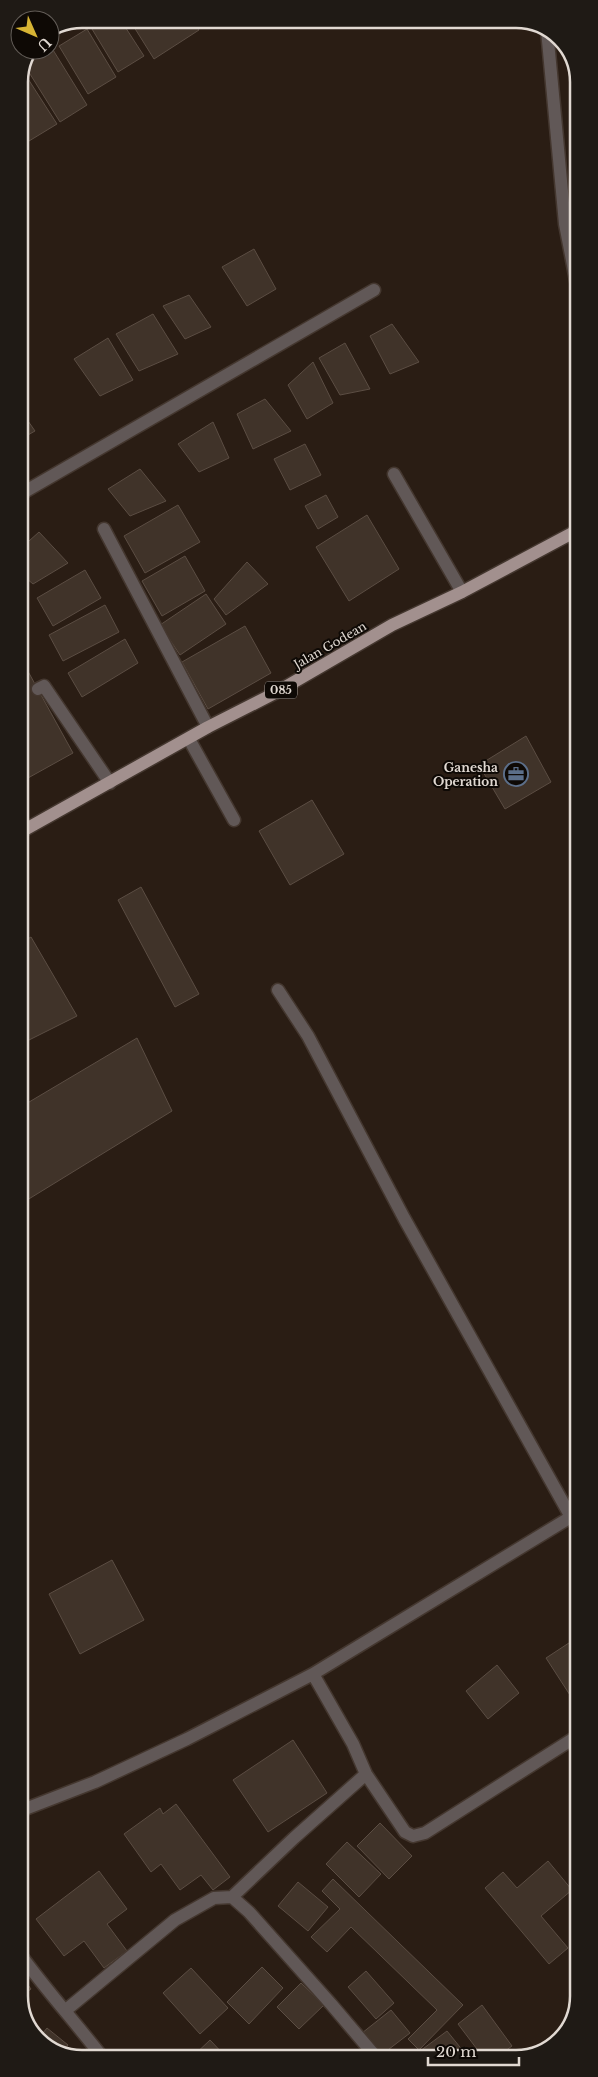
<svg xmlns="http://www.w3.org/2000/svg" width="598" height="2077" viewBox="0 0 598 2077" font-family="'Libre Baskerville',serif">
  <rect width="100%" height="100%" fill="#2a1d14"/>
  <!-- building -->
  <path fill="#403329" stroke="#5b4d43" d="M108,19H120L144,56L118,72L92,29Z
    M129,19H192L199,30L154,59Z
    M201,19H216L205,26Z
    M87,29L116,77L88,94L59,46Z
    M50,45L87,105L60,122L25,66L32,50H50Z
    M23,71L57,124L29,141L19,124V82Z
    M19,133L24,142L19,145Z
    M254,249L276,289L247,306L222,267Z
    M189,295L211,327L185,339L163,306Z
    M153,314L178,354L139,371L116,334Z
    M392,324L419,362L390,374L370,336Z
    M108,338L133,380L100,396L74,359Z
    M345,343L370,389L340,395L319,358Z
    M313,362L333,403L307,419L288,385Z
    M265,399L291,431L253,449L237,414Z
    M19,408L35,431L19,440Z
    M213,422L229,458L199,472L178,444Z
    M305,444L321,475L290,490L274,459Z
    M140,469L166,501L130,516L108,489Z
    M326,495L338,517L318,529L305,506Z
    M178,505L200,542L145,573L124,536Z
    M367,515L399,569L349,601L316,547Z
    M39,532L68,563L33,584L19,572V550Z
    M185,556L205,591L162,616L142,581Z
    M247,562L268,584L226,615L214,599Z
    M85,570L101,598L53,626L37,598Z
    M206,594L226,624L180,655L160,625Z
    M105,605L119,632L63,661L49,635Z
    M245,626L271,673L208,709L182,662Z
    M125,639L138,663L82,697L68,673Z
    M19,655L73,753L19,783Z
    M526,736L551,782L505,809L479,765Z
    M312,800L344,854L290,885L259,831Z
    M141,887L199,994L175,1007L118,900Z
    M31,937L77,1016L19,1045V944Z
    M137,1038L172,1111L19,1205V1108Z
    M112,1560L144,1620L80,1654L49,1594Z
    M579,1576V1590L574,1579Z
    M575,1639L579,1644V1709L546,1658Z
    M497,1665L519,1693L488,1719L466,1691Z
    M293,1740L327,1793L268,1832L233,1780Z
    M176,1804L230,1877L213,1890L201,1875L180,1890L161,1864L151,1872L124,1834L160,1808L163,1814Z
    M380,1823L412,1856L389,1879L357,1846Z
    M347,1842L381,1874L359,1897L326,1864Z
    M548,1861L572,1890L541,1916L568,1948L549,1964L485,1888L503,1872L517,1888Z
    M99,1871L127,1909L107,1924L127,1951L104,1968L84,1941L64,1956L36,1919Z
    M333,1879L463,2005L419,2050L408,2039L437,2010L351,1927L327,1952L311,1937L340,1909L322,1891Z
    M298,1882L328,1907L308,1931L278,1906Z
    M262,1967L283,1988L249,2024L227,2002Z
    M191,1968L228,2008L200,2034L163,1993Z
    M366,1971L394,2003L376,2019L348,1987Z
    M20,1974L31,1989L20,1997Z
    M301,1983L324,2005L299,2029L277,2007Z
    M482,2005L512,2046L497,2057H483L458,2024Z
    M391,2010L410,2033L380,2056L362,2033Z
    M47,2028L68,2045L63,2052L40,2042L38,2039Z
    M447,2031L468,2057H412Z
    M210,2040L227,2058H191Z"/>
  <g fill="none" stroke-linecap="round" stroke-linejoin="round">
    <defs>
      <path id="service" d="M38,689L44,686L110,783
        M278,990L308,1036L404,1218L571,1517"/>
      <path id="minor" d="M547,30L565,224L578,291
        M394,474L462,592
        M19,495L374,290
        M104,529L208,727
        M189,739L234,820
        M313,1674L353,1744L366,1774L405,1832L413,1836L425,1833L579,1735
        M20,1811L95,1782L187,1739L313,1674L579,1512
        M232,1897L294,1838L366,1774
        M20,1954C46,1990 76,2023 103,2058
        M66,2010L175,1920L214,1898L232,1897L249,1912L331,2004L376,2057"/>
      <path id="primary" d="M19,833L208,727L275,693L392,625L462,592L578,530"/>
    </defs>
    <!-- service casing -->
    <use href="#service" stroke="#44372f" stroke-width="15"/>
    <!-- minor casing -->
    <use href="#minor" stroke="#44372f" stroke-width="15"/>
    <!-- primary casing -->
    <use href="#primary" stroke="#44372f" stroke-width="15"/>
    <!-- service -->
    <use href="#service" stroke="#615857" stroke-width="12"/>
    <!-- minor -->
    <use href="#minor" stroke="#615857" stroke-width="12"/>
    <!-- primary -->
    <use href="#primary" stroke="#a2908e" stroke-width="12"/>
  </g>
  <!-- icons -->
  <defs>
    <symbol id="office-ring" viewBox="-11 -11 22 22"><circle r="9.5" fill="#0e0905" stroke="#5c6f8a" stroke-width="1.5"/><path d="M-6-3h4V-5.5h4V-3h4V5H-6ZM-1-4.5V-3h2v-1.5ZM-6 0V1H6V0Z" fill="#5c6f8a"/></symbol>
  </defs>
  <g fill-rule="evenodd">
    <use href="#office-ring" x="502" y="760" width="28" height="28"/>
  </g>
  <g text-anchor="middle" dominant-baseline="central" stroke-width="4" stroke-linejoin="round" paint-order="stroke">
    <!-- shield labels -->
    <rect fill="#0e0905" stroke="#a29b94" stroke-width="1" x="265" y="681.5" width="32" height="17" rx="4"/>
    <g font-size="11" font-weight="bold" fill="#e1d9d2">
      <text x="281" y="690">085</text>
    </g>
    <!-- street labels -->
    <g font-size="12" fill="#e1d9d2" stroke="#0e0905">
      <text transform="translate(330 645) rotate(-30)">Jalan Godean</text>
    </g>
    <!-- poi labels -->
    <g font-size="12" font-weight="bold" fill="#e1d9d2" stroke="#0e0905" text-anchor="end">
      <text x="498" y="767">Ganesha<tspan x="498" dy="14">Operation</tspan></text>
    </g>
  </g>
  <!-- crop -->
  <path d="M0 0H598V2077H0ZM82 28H516A54 54 0 0 1 570 82V1996A54 54 0 0 1 516 2050H82A54 54 0 0 1 28 1996V82A54 54 0 0 1 82 28Z" fill="#1f1a15" fill-rule="evenodd"/>
  <path fill="none" stroke="#e1d9d2" stroke-width="2.5" d="M82 28H516A54 54 0 0 1 570 82V1996A54 54 0 0 1 516 2050H82A54 54 0 0 1 28 1996V82A54 54 0 0 1 82 28Z"/>
  <!-- north arrow -->
  <g transform="translate(35 35) rotate(135)"><circle r="24" fill="#0e0905" stroke="#625c57"/>
  <path d="M0-4L9 19L0 12L-9 19Z" fill="#d7b434"/>
  <text y="-8" font-size="14" font-weight="bold" text-anchor="middle" fill="#e1d9d2">U</text>
  </g>
  <!-- scale -->
  <path d="M428 2057v8h91v-8" fill="none" stroke="#e1d9d2" stroke-width="2.5"/>
  <text x="436" y="2057" font-size="15" fill="#e1d9d2" stroke="#0e0905" stroke-width="4" paint-order="stroke">20 m</text>
</svg>
